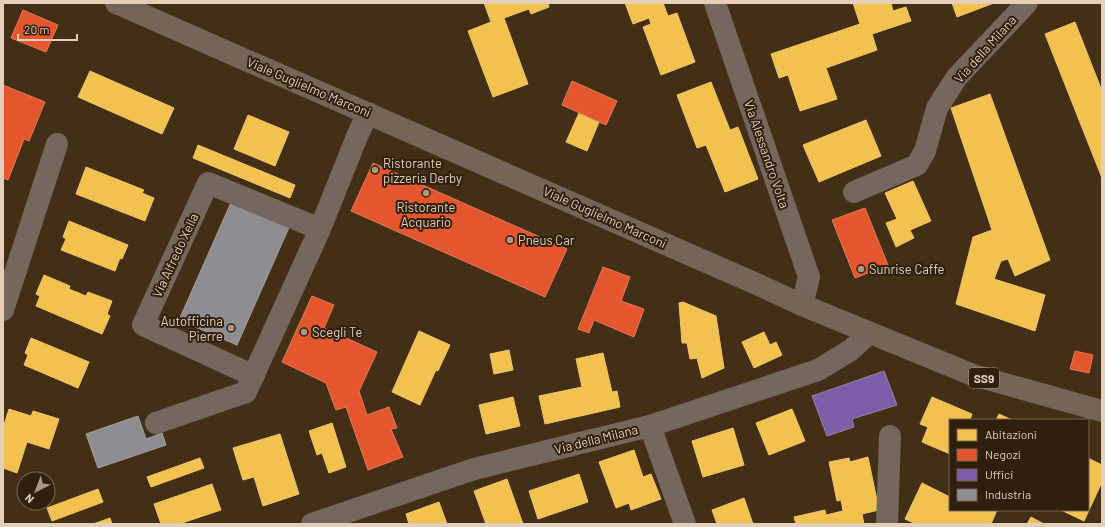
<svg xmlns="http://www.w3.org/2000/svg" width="1105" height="527" viewBox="0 0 1105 527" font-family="Barlow,sans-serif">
  <rect width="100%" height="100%" fill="#422f16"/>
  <!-- homes -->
  <path fill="#f2c14e" stroke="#eec56e" d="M484,3H548L549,7L531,14L529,9L504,18L528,84L493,97L468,31L491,22Z
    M625,3H663L668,16L677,13L695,62L661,75L643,27L651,24L649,18L633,24Z
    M853,3H891L893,11L906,7L911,21L872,34L877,50L826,68L837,99L800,111L788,75L779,78L771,54L860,24Z
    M952,3H994L957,17Z
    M1075,22L1102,91V178L1045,34Z
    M90,71L174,108L162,134L78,97Z
    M711,82L730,130L738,127L758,179L725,192L706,145L697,148L677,95Z
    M990,94L1050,260L1015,276L1008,259L1001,261L994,279L1045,295L1035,331L956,304L973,237L992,230L951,108Z
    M579,113L599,122L587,151L566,142Z
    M248,115L289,132L275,166L234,149Z
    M866,120L881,156L819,182L803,145Z
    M198,145L295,185L290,198L193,158Z
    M86,167L144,190L142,193L154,198L145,221L76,194Z
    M913,181L931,221L910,230L914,238L896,247L886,223L897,219L885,193Z
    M69,221L128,245L122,259L120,258L115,271L61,250L66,239L63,237Z
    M44,275L70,286L69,289L86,296L88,292L112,301L107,314L110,316L102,334L36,306L40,296L36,294Z
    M683,302L716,316L724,368L702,378L697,358L690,359L687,343H682L679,303Z
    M419,331L450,345L438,371L436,370L420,405L392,392Z
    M764,332L770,345L776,342L782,355L754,368L742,342Z
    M31,338L89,362L78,388L24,365L28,355L25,353Z
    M509,350L513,370L494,374L490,354Z
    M603,353L612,392L617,391L620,407L545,424L539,396L582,387L576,359Z
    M513,397L520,426L486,434L479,405Z
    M932,397L972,414L970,420H950V454L922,442L928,427L920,424Z
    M9,409L31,416L33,411L59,419L49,449L27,442L17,473L3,468V428Z
    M792,409L805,441L769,455L756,423Z
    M999,414L1012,420H996Z
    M332,423L346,467L329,473L322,453L317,455L309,431Z
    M733,428L744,465L703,477L692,441Z
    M280,434L299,494L263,506L254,477L243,480L233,448Z
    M634,450L643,477L651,474L661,499L631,510L629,503L616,508L599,462Z
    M868,457L879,510L862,514L864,524H796L794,517L825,510L826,515L843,511L841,500L837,501L829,462L849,458L850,462Z
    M200,458L204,468L151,487L147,477Z
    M1088,458L1102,465V482L1084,521L1061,510H1088Z
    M579,474L588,502L538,519L529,491Z
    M507,479L523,524H486L474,491Z
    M922,483L950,497V510H997L991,524H916L905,519Z
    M212,484L221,510L179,524H161L154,504Z
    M98,489L103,502L52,521L47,508Z
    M744,498L753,524H717L712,510Z
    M439,502L447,524H409L406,514Z
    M1031,517L1044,524H1027Z
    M110,518L112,524H93Z"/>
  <!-- shops -->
  <path fill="#e4572e" stroke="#e47b58" d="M23,10L58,25L46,52L11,38Z
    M572,81L617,101L606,125L562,105Z
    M3,85L45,102L29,141L24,139L8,180L3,178Z
    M373,163L567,249L545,297L351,211Z
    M865,208L888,265L855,278L832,220Z
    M603,267L630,277L621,301L644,309L634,337L594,320L589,333L578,329Z
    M312,296L334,305L324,328L377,352L359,391L367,415L389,407L397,428L391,429L403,457L368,470L346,407L336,410L326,383L282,362Z
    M1075,351L1093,355L1089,373L1070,369Z"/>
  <!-- offices -->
  <path fill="#7b5ea7" stroke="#9b80ac" d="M884,371L897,405L852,419L854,427L827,436L812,396Z"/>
  <!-- industry -->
  <path fill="#8d8d92" stroke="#a7a19e" d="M233,198L291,223L237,345L179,320Z
    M138,416L146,439L162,433L166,445L98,468L86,434Z"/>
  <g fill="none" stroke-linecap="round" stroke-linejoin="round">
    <!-- minor -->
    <path stroke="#75665e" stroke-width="22" d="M715,3L809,277L802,305
      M854,192L917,165L925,151L937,108L957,77L1027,3
      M3,310L57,144
      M254,376L143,325L208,183L320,229
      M156,423L246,392L320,229L358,134L368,113
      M650,426L685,524
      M312,524L474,469L650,426L818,370L851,350L869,333
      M887,524L890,436"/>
    <!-- major -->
    <path stroke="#756558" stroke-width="22" d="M116,3L761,286L802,305L973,375L1102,411"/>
  </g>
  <!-- markers -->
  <g fill="#ac9780" stroke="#2f1f0d" stroke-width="1.5">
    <circle cx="375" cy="170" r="4"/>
    <circle cx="426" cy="193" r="4"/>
    <circle cx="510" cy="240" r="4"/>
    <circle cx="861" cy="269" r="4"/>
    <circle cx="231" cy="328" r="4"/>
    <circle cx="304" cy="332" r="4"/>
  </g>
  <g text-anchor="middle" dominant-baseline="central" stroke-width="4" stroke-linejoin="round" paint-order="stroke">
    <!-- shield labels -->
    <rect fill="#2f1f0d" stroke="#ae9a85" stroke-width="1" x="969" y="368" width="30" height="20" rx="3"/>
    <g font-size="12" font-weight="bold" fill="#e5cfb9">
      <text x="984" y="378">SS9</text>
    </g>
    <!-- street labels -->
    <g font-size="13" fill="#e5cfb9" stroke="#2f1f0d">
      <text transform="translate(985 49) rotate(-48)">Via della Milana</text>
      <text transform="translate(309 87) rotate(23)">Viale Guglielmo Marconi</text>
      <text transform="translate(767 154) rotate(71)">Via Alessandro Volta</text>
      <text transform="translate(605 217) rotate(24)">Viale Guglielmo Marconi</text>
      <text transform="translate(175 255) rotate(-65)">Via Alfredo Xella</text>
      <text transform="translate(596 439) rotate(-14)">Via della Milana</text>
    </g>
    <!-- poi labels -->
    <g font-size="13" fill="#e5cfb9" stroke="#2f1f0d" text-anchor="start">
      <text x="383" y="163">Ristorante<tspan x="383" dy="15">pizzeria Derby</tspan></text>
      <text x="426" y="207" text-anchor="middle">Ristorante<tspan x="426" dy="15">Acquario</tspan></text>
      <text x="518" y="240">Pneus Car</text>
      <text x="869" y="269">Sunrise Caffe</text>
      <text x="223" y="321" text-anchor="end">Autofficina<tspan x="223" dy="15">Pierre</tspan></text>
      <text x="312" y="332">Scegli Te</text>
    </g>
  </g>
  <!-- border -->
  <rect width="1105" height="527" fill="none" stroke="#e5cfb9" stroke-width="8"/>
  <!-- legend -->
  <rect x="949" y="419" width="140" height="92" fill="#2f1f0d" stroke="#786552"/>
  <rect x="957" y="429" width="20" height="12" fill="#f2c14e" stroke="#786552"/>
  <text x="985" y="439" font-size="12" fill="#e5cfb9">Abitazioni</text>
  <rect x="957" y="449" width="20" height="12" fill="#e4572e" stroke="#786552"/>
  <text x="985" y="459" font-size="12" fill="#e5cfb9">Negozi</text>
  <rect x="957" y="469" width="20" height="12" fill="#7b5ea7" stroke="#786552"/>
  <text x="985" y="479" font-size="12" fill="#e5cfb9">Uffici</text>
  <rect x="957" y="489" width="20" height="12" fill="#8d8d92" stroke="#786552"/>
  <text x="985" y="499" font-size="12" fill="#e5cfb9">Industria</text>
  <!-- north arrow -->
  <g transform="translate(36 491) rotate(222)"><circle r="19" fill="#2f1f0d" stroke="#786552"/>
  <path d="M0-3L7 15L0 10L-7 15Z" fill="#ac9780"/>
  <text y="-6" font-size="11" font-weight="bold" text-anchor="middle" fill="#e5cfb9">N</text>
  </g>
  <!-- scale -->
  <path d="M18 34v6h59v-6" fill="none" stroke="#e5cfb9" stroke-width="2"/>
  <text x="24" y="34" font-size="12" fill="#e5cfb9" stroke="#2f1f0d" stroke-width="3" paint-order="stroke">20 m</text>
</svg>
